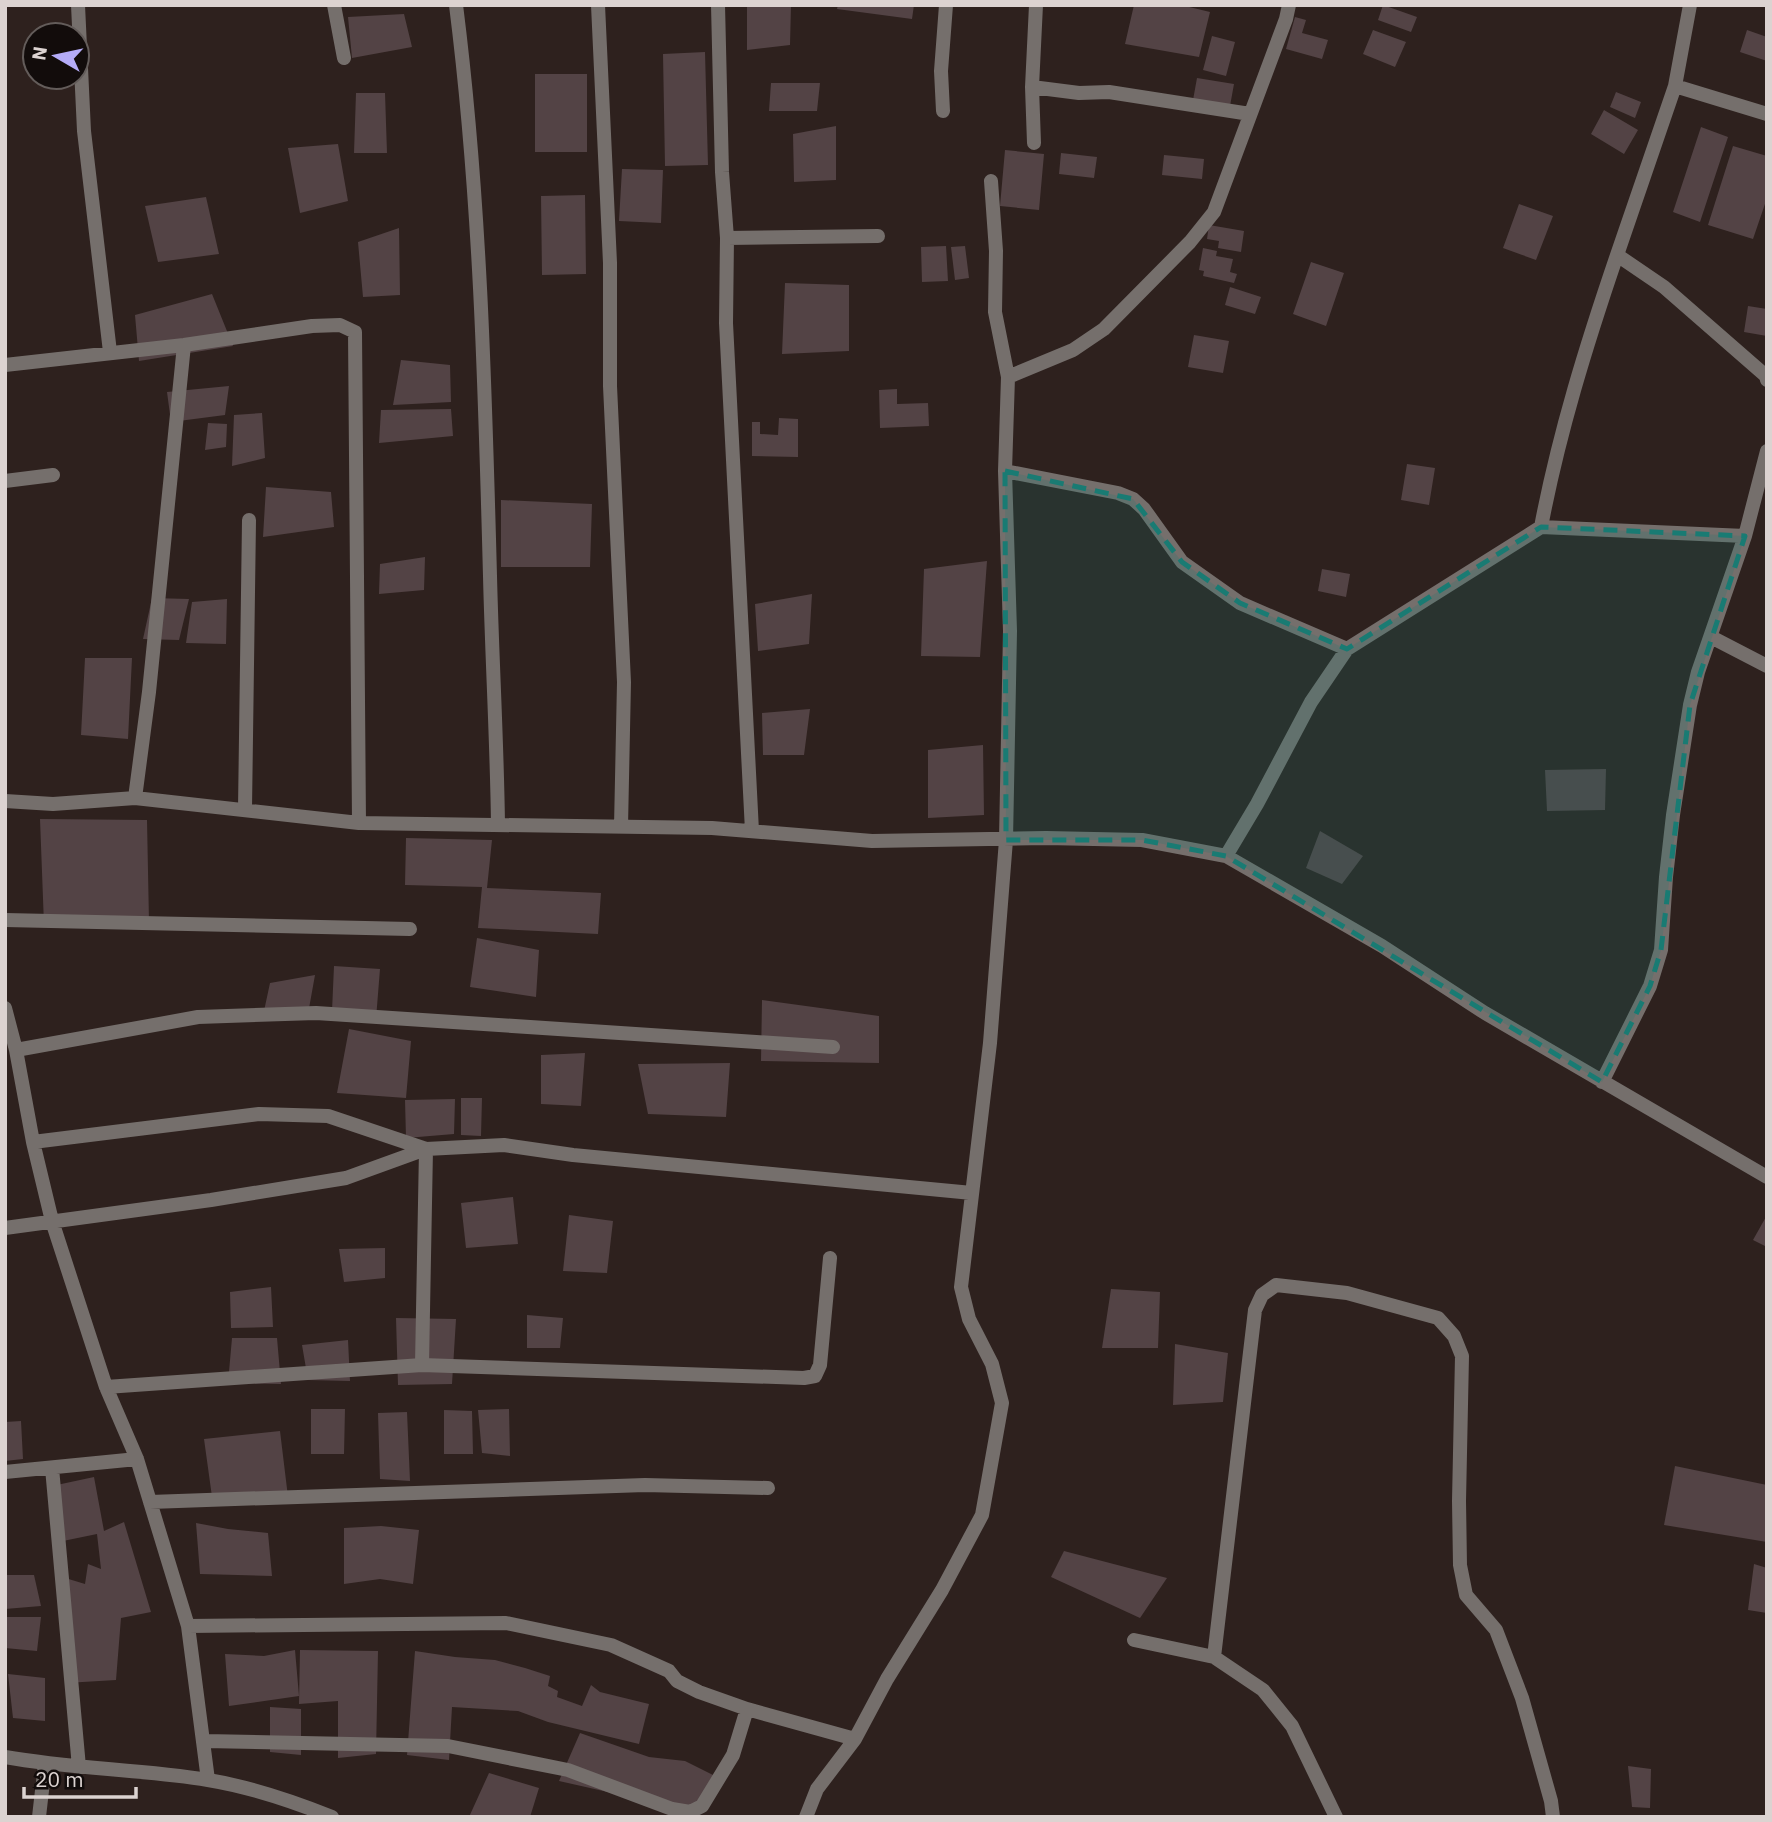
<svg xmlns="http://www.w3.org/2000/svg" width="1772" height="1822" viewBox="0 0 1772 1822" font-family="'IBM Plex Sans',sans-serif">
  <rect width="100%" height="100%" fill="#2e211e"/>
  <!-- building -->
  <path fill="#534345" d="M747,5H791L790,45L747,50Z
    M838,5H914L912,19L837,9Z
    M1134,5H1181L1210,12L1199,57L1125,44Z
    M1383,5L1417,17L1411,32L1378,20Z
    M404,14L412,47L352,58L348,17Z
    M1295,17L1306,20L1302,33L1328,40L1322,59L1286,49Z
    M1373,30L1406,42L1395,67L1363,54Z
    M1747,30L1767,37V61L1740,52Z
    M1212,36L1235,42L1226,76L1203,70Z
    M705,52L708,165L665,166L663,54Z
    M535,74H587V152H535Z
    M1197,78L1234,84L1230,106L1193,100Z
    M771,83H820L817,111H769Z
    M1616,92L1641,102L1635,118L1610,107Z
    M356,93H385L387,153H354Z
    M1604,110L1638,130L1624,154L1591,134Z
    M836,126V180L794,182L793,134Z
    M1701,127L1728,137L1700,222L1673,212Z
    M338,144L348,201L300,213L288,148Z
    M1733,146L1767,156V198L1753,239L1708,225Z
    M1005,150L1044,154L1039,210L1000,206Z
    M1061,153L1097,157L1094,178L1059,174Z
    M1164,155L1204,159L1202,179L1162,175Z
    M622,169L663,170L661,223L619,221Z
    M585,195L586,274L542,275L541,196Z
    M206,197L219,254L158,262L145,206Z
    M1519,204L1553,216L1536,260L1503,248Z
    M1209,225L1244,231L1241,252L1218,248L1219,241L1207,239Z
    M399,228L400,295L363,297L358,242Z
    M946,246L948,281L922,282L921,247Z
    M965,246L969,278L955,280L951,247Z
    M1203,248L1217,251L1216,256L1233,259L1230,272L1237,274L1234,283L1203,276L1204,271L1199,270Z
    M1311,262L1344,273L1326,326L1293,314Z
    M785,283L849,285V351L782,354Z
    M1230,287L1261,297L1255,314L1225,305Z
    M212,294L233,346L139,361L135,315Z
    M1748,306L1767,309V336L1744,332Z
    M1194,335L1229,341L1223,373L1188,367Z
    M401,360L450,365L451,402L393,405Z
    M229,386L225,415L171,422L167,392Z
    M897,389V404L928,403L929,426L880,428L879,390Z
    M451,409L453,436L379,443L381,410Z
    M262,413L265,458L232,466L234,415Z
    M779,418L798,419V457L752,456V422H760V434L778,435Z
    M208,423L227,424L226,447L205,450Z
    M1407,464L1435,468L1429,505L1401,500Z
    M266,487L331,492L334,527L263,537Z
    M501,500L592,504L590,567H501Z
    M425,557L424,590L379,594L380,564Z
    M987,561L980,657L921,656L924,569Z
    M1322,569L1350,574L1346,597L1318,591Z
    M812,594L809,644L758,651L755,604Z
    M152,598L189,599L179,640L143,639Z
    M227,599L226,644L186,643L192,602Z
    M85,658H132L128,739L81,735Z
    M810,709L804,755H763L762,713Z
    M983,745L984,815L928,818V750Z
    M1606,769L1605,810L1547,811L1545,770Z
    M40,819L147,820L149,922L44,925Z
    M1320,831L1363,856L1342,884L1306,868Z
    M406,838L492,840L487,888L601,893L598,934L478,928L482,887L405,885Z
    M477,938L539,950L536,997L470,987Z
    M334,966L380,969L376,1019L332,1011Z
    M315,975L308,1014L264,1011L270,983Z
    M762,1000L879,1016V1063L761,1061Z
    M349,1029L411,1041L406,1098L337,1093Z
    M585,1053L581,1106L541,1104V1055Z
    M730,1063L726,1117L648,1114L638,1064Z
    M461,1098H482L481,1136L461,1135Z
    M455,1099L454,1134L406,1138L405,1100Z
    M513,1197L518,1244L466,1248L461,1203Z
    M569,1215L613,1221L607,1273L563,1271Z
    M1767,1215V1247L1753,1240Z
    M385,1248V1278L344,1282L339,1249Z
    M271,1287L273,1327L231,1328L230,1292Z
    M1111,1289L1160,1292L1158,1348H1102Z
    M527,1315L563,1318L560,1348H527Z
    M396,1318L456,1319L452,1384L398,1385Z
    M232,1338H277L281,1384L228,1383Z
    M348,1340L350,1381L308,1380L302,1345Z
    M1175,1344L1228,1353L1223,1402L1173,1405Z
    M311,1409H345L344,1454H311Z
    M509,1409L510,1456L482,1453L478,1410Z
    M444,1410L472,1411L473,1454H444Z
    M407,1412L410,1481L380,1479L378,1413Z
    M21,1421L23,1459L5,1461V1422Z
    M280,1431L288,1497L213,1504L204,1439Z
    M1675,1466L1767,1485V1542L1664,1525Z
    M94,1477L104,1531L124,1522L151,1612L121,1618L116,1680L66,1683L62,1577L85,1584L88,1564L101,1569L97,1534L63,1541L52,1486Z
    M196,1523L228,1529L268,1533L272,1576L200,1574Z
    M381,1526L419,1530L413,1584L380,1579L344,1584V1528Z
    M1064,1551L1167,1578L1140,1618L1051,1577Z
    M1754,1564L1767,1568V1613L1748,1610Z
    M5,1575H34L41,1606L5,1609Z
    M5,1617H41L37,1651L5,1648Z
    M295,1650L299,1696L229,1706L225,1654L264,1656Z
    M300,1650L378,1651L376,1754L338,1758V1701L299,1704Z
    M415,1651L455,1657L495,1660L525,1668L550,1676L548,1686L558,1691L557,1697L582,1706L591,1685L600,1692L649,1704L639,1744L548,1722L518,1711L452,1707L449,1760L407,1755Z
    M8,1674L45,1678V1721L13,1718Z
    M270,1707L301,1709V1755L270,1752Z
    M580,1733L649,1757L685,1761L717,1777L688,1815L661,1804L559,1781Z
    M1628,1766L1651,1769L1650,1808L1632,1807Z
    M489,1773L539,1788L530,1817H469Z"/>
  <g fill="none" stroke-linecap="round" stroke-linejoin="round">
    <!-- minor -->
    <path stroke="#756f6c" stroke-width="14" d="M78,5L84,131L110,352
      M334,5L344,58
      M456,5C480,195 485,386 490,576C492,659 497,742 498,825
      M598,5L610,263V386L624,682L621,827
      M718,5L722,172L727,238L726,323L752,831
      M1690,5L1675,86L1617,255L1664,287L1766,376L1767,380
      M1675,86L1767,114
      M1032,87L1036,5
      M943,111L941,71L946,5
      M1034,143L1032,87L1079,93L1109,92L1250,114
      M727,238L878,236
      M5,365L184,345L312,326L340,325L355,332L359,823
      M1008,377L1073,350L1104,329L1190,242L1214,212L1286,19L1289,5
      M1005,471L1118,493L1133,499L1144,509L1182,562L1240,603L1347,649
      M5,481L53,475
      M1541,527C1559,433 1586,346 1617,255
      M1711,637L1767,666
      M135,798L149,692L184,345
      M5,801L53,804L135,798L359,823L712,828L872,841L1046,838L1142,840L1226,856L1382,946L1485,1013L1767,1177
      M245,809L249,520
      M1226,856L1257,804L1311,702L1347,649L1541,527L1745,536
      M5,920L410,929
      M5,1008L16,1050L33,1142L52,1221L106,1387L137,1459L188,1626L208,1780
      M16,1050L198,1017L316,1013L833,1047
      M1602,1082L1650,986L1661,950L1666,877L1673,815L1690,705L1698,672L1745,536L1767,451
      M33,1142L259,1114L328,1116L426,1149L422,1365
      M5,1228L211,1200L346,1178L426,1149L504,1145L573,1155L972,1193
      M106,1387L422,1365L804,1378L815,1376L820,1365L830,1258
      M52,1468L79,1767
      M5,1472L137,1459
      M150,1502L645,1485L768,1488
      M188,1626L506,1623L611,1645L669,1671L677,1681L699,1692L747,1709L855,1739
      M1134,1640L1214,1657L1263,1690L1292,1726L1336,1817
      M1214,1657L1255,1310L1262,1295L1276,1285L1347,1293L1438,1318L1454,1336L1462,1356L1459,1501L1460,1565L1466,1595L1496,1630L1522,1698L1551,1801L1553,1817
      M205,1741L448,1746L568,1770L672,1809L690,1812L702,1806L733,1755L747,1709
      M5,1757C73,1769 141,1769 208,1780C251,1787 292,1801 332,1817
      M39,1817L45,1764
      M806,1817L817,1789L855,1739L887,1679L942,1590L982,1515L1002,1403L992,1364L969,1319L961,1287L990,1043L1006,840L1010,631L1005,471L1008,377L995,312L996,251L991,181"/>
  </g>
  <!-- marked area -->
  <path fill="#197b73" fill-opacity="0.2" stroke="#197b73" stroke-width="5" stroke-dasharray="14 9" stroke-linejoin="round" d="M1005,471L1133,499L1182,562L1240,603L1347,649L1541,527L1745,536L1690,705L1661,950L1650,986L1602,1082L1226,856L1142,840H1006Z"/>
  <!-- border -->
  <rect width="1772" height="1822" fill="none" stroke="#dcd3d1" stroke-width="14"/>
  <!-- north arrow -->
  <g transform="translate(56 56) rotate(279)"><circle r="33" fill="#120c0b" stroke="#635c5a" stroke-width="2"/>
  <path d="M0-5L12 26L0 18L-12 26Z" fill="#b5acf8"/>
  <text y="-10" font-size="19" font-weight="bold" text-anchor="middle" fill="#dcd3d1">N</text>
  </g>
  <!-- scale -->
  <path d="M24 1787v10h112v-10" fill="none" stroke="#dcd3d1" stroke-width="3.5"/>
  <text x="35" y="1787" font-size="21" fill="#dcd3d1" stroke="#120c0b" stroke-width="5" paint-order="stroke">20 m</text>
</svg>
